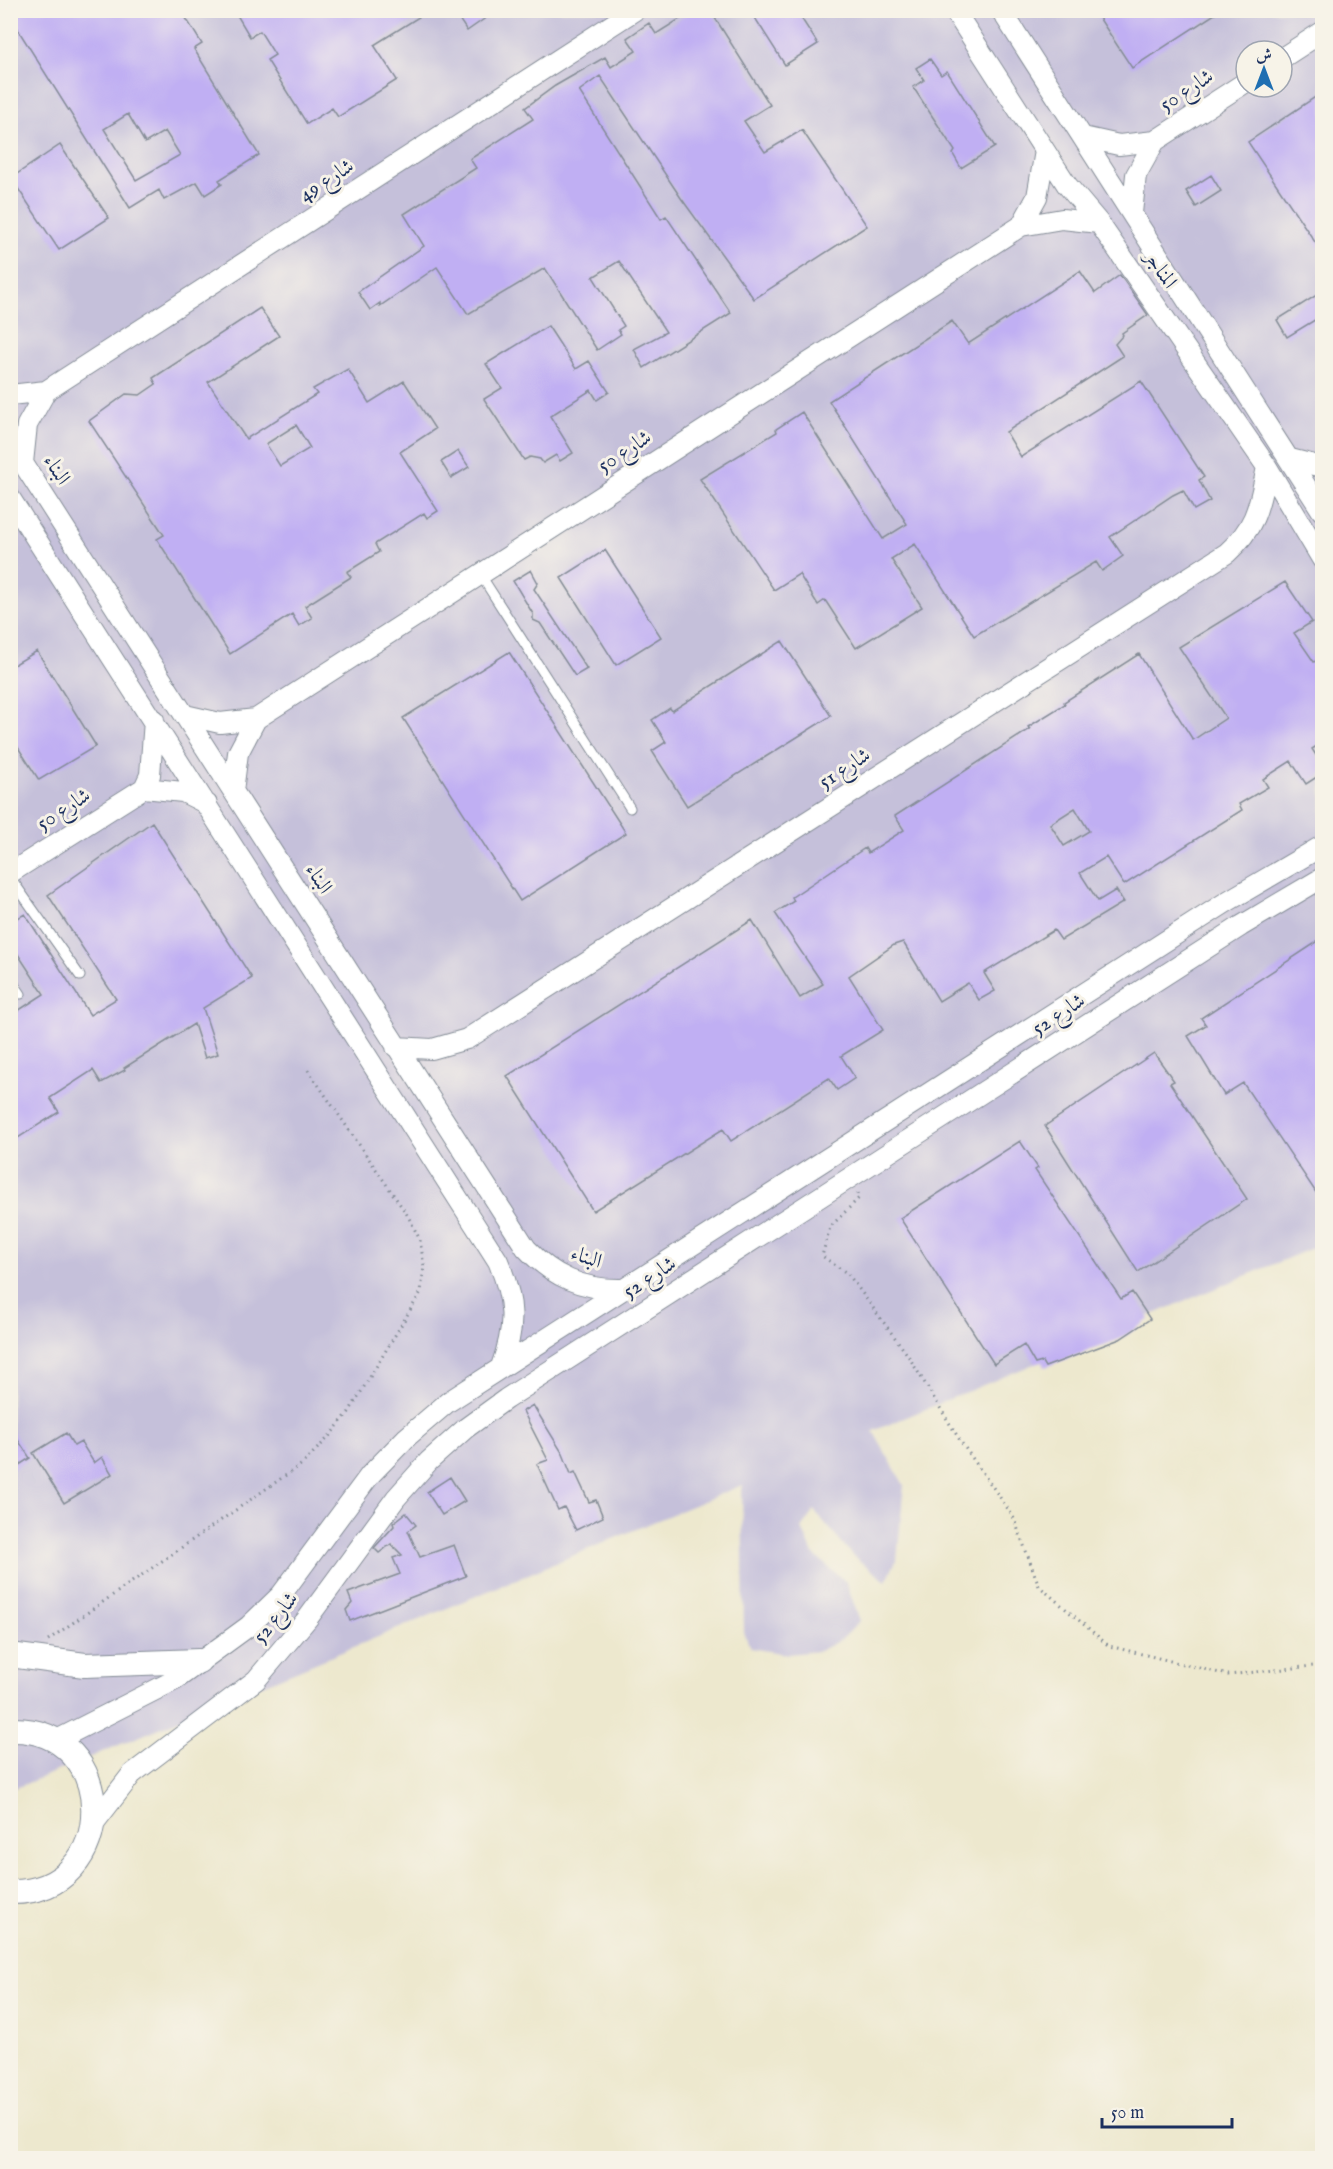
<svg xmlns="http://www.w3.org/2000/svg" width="1333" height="2169" viewBox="0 0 1333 2169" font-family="'IM FELL English',Amiri,serif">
  <rect width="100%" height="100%" fill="#f7f3e8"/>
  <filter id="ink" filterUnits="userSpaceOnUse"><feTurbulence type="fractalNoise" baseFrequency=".0167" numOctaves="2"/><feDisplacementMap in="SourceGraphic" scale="12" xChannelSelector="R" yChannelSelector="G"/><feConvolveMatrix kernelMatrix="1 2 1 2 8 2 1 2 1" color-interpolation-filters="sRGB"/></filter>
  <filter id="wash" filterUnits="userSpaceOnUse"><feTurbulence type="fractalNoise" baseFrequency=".008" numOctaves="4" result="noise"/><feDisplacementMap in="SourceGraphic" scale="24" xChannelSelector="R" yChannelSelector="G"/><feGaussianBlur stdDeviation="1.35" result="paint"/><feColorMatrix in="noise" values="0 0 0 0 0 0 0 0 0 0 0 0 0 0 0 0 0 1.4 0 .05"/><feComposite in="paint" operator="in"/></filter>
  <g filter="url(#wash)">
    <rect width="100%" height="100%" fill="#ede8ce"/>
    <!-- industrial -->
    <path fill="#c5c0da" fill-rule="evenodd" d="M11,11H1322V1244L873,1431L904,1485L897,1559L886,1581L853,1556L814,1510L802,1528L813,1554L846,1582L860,1621L842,1639L819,1651L787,1654L750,1648L744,1632L742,1485L11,1790ZM1246,51H1282V87H1246Z"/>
    <g id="blocks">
      <!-- building -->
      <path fill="#c0aff3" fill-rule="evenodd" d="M10,10H181L202,44L194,49L259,155L219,180L222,184L205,195L197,182L164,200L159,190L130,208L10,17ZM128,114L145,143L165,131L180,155L136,180L104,129Z
        M234,10H430L374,45L397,80L338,117L332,108L307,124L267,60L275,55L260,31L250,37Z
        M453,10H497L467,31Z
        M694,10H710L770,105L744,121L765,152L802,130L867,226L754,299L681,198L600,76L579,91L661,219L666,216L731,313L644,368L634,349L666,332L619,261L593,277L624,326L618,330L621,334L597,350L545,268L468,314L437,267L380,306V303L370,310L358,292L424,246L404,214L476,168L470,159L533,119L525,108L555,86L605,57L611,67L636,51L627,38L649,23L656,34Z
        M750,10H796L818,44L785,65Z
        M1094,10H1221L1132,68Z
        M930,59L941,75L947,71L995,147L961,168L953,154L955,151L913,87L924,80L916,68Z
        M1323,92V254L1248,142Z
        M60,145L109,218L59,250L11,178Z
        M1211,175L1221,191L1196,207L1186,191Z
        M1080,271L1095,293L1120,275L1148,315L1122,333L1123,335L1115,344L1123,356L1006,432L1021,457L1141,381L1204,477L1199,480L1210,501L1194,510L1183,490L1173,495L1110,537L1123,556L1102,571L1096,562L974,636L915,544L891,559L922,607L856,648L825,600L818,605L799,574L774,590L700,479L777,432L776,429L802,412L883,539L907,524L829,401L952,321L968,344Z
        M1323,291V315L1287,337L1277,320Z
        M260,308L279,336L208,382L246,439L317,394L313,389L348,369L369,403L404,381L435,429L400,452L438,511L427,518L424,513L375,544L379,552L347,572L351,577L305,606L312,618L299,626L292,614L230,654L157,539L164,535L89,421L126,394L140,395L156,384L153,378ZM296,425L310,448L280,466L266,444Z
        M548,326L576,369L589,361L609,392L597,400L591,390L550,416L573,453L560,461L556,455L543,463L540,459L530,457L524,460L484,399L502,388L486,364Z
        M458,451L469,467L451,478L441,462Z
        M605,550L661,637L616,665L561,578Z
        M531,570L538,583L534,589L587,669L575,676L540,623L533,620V614L513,581Z
        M1285,582L1312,622L1294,633L1314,662L1323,656V742L1312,749L1323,766V773L1306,784L1291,761L1263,779L1268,787L1239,804L1242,810L1124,885L1106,857L1080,873L1098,901L1116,890L1124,902L1061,940L1054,930L984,973L995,991L979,1000L968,983L939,1001L903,942L894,945L849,976L883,1030L841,1056L855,1078L837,1090L829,1078L731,1141L723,1129L593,1211L507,1076L752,920L800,998L823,984L775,913L794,901L792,897L865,848L868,853L904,830L895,816L1030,729L1028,727L1065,704L1064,702L1139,654L1193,740L1226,718L1179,647ZM1075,808L1089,831L1064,846L1050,824Z
        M782,641L831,716L687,806L652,751L666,742L652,720L670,708L672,711Z
        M37,651L96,746L39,780L10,735V667Z
        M509,652L626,833L520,901L403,718Z
        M152,822L252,978L203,1008L218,1054L205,1058L194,1024L124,1068L125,1070L101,1083L93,1070L50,1098L59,1112L10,1143V1016L44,994L10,942V922L25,914L90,1015L116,999L48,895Z
        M1323,938V1203L1243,1083L1224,1095L1188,1036L1206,1025L1201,1018Z
        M1154,1053L1174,1081L1170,1083L1247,1199L1138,1272L1045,1126Z
        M1020,1141L1038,1168L1035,1170L1121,1299L1132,1292L1150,1319L1120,1339L1045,1367L1042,1362L1035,1364L1024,1345L994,1364L900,1218Z
        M533,1405L563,1454L571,1474L575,1472L589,1502L596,1500L603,1517L576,1530L564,1507L558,1510L537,1464L548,1460L523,1411Z
        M10,1428L30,1458L10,1471Z
        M66,1433L74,1446L81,1442L94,1463L102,1457L112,1474L64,1503L33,1453Z
        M450,1477L465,1501L442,1515L427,1492Z
        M406,1513L416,1525L408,1531L420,1557L454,1545L466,1576L350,1621L346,1610L352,1603L348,1593L400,1574L393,1558L402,1555L391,1544L379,1553L374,1548L394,1526L393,1523Z"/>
    </g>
  </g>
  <g filter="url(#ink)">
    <use href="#blocks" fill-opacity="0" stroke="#848c96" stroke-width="1.5"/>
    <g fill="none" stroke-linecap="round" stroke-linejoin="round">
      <defs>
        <path id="service" d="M480,574L630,808
          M10,877L80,976
          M10,978L21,994"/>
        <path id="minor" d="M954,10L1067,185L1099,223L1267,467L1322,559
          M1001,10L1322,511
          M1282,58L1322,32
          M1083,137L1119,145L1155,141L1246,82
          M1132,213L1136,175L1155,141
          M1021,226L1037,197L1045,151
          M10,395L46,391L635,10
          M10,443L526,1248C553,1277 582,1290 623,1289
          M1290,459L1322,467
          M23,463L27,425L46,391
          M10,498L498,1261C515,1301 516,1326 501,1367
          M185,715L220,723L256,719L1021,226L1062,219L1099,223
          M144,788L183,792L207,804
          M233,791L238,753L256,719
          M10,873L144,788L150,775L154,720
          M396,1047L432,1049L467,1039L1227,553C1257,526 1259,505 1267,467
          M55,1741L175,1680L249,1626L281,1595L370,1475L407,1437L448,1402L1228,901L1322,846
          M94,1823L132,1774L256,1680L308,1618L396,1498L429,1461L466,1428L506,1399L1241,926L1322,878"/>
        <path id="tertiary" d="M10,1655L85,1665L199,1661
          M10,1730C120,1726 122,1894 10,1892"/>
      </defs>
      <!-- service casing -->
      <use href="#service" stroke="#848c96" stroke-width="11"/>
      <!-- minor casing -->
      <use href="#minor" stroke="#848c96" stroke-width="22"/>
      <!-- tertiary casing -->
      <use href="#tertiary" stroke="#848c96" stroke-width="26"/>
      <!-- path -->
      <path stroke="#848c96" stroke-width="3" stroke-dasharray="1.5 4.5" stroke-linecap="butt" d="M858,1193L859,1198L830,1227L822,1256L848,1274L907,1354L961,1442L1013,1516L1039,1586L1109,1646L1228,1675L1322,1665
        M48,1640L302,1464L327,1439L349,1412L421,1292L424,1266L420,1240L408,1216L308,1070"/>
      <!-- service -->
      <use href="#service" stroke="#fff" stroke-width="9"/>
      <!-- minor -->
      <use href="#minor" stroke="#fff" stroke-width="20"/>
      <!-- tertiary -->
      <use href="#tertiary" stroke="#fff" stroke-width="24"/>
    </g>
  </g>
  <g text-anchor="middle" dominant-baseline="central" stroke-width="6" stroke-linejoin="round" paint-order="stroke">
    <!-- street labels -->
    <g font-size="21" fill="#1b2f5e" stroke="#f7f3e8">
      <text transform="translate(1187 91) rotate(-33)">شارع 50</text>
      <text transform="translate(327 181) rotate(-33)">شارع 49</text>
      <text transform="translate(1160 270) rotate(55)">المناجر</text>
      <text transform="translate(625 452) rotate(-33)">شارع 50</text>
      <text transform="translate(56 470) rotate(57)">البناء</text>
      <text transform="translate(845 769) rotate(-33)">شارع 51</text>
      <text transform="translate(64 810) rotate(-33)">شارع 50</text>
      <text transform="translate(318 879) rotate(57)">البناء</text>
      <text transform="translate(1059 1015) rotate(-33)">شارع 52</text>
      <text transform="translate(586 1258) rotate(19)">البناء</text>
      <text transform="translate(650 1278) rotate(-33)">شارع 52</text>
      <text transform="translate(276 1618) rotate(-51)">شارع 52</text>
    </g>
  </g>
  <!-- margin -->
  <rect width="1333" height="2169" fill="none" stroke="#f7f3e8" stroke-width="36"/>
  <!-- north arrow -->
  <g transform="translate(1264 69)"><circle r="28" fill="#f7f3e8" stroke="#9fa5b1" stroke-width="1.5"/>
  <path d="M0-4.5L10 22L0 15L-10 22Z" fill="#1f6fb2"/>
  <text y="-9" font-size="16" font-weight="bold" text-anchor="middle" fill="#1b2f5e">ش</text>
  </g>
  <!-- scale -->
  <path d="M1102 2118v9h130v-9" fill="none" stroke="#1b2f5e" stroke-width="3"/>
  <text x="1111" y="2118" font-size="18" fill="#1b2f5e" stroke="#f7f3e8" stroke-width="4.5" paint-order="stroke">50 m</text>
</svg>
